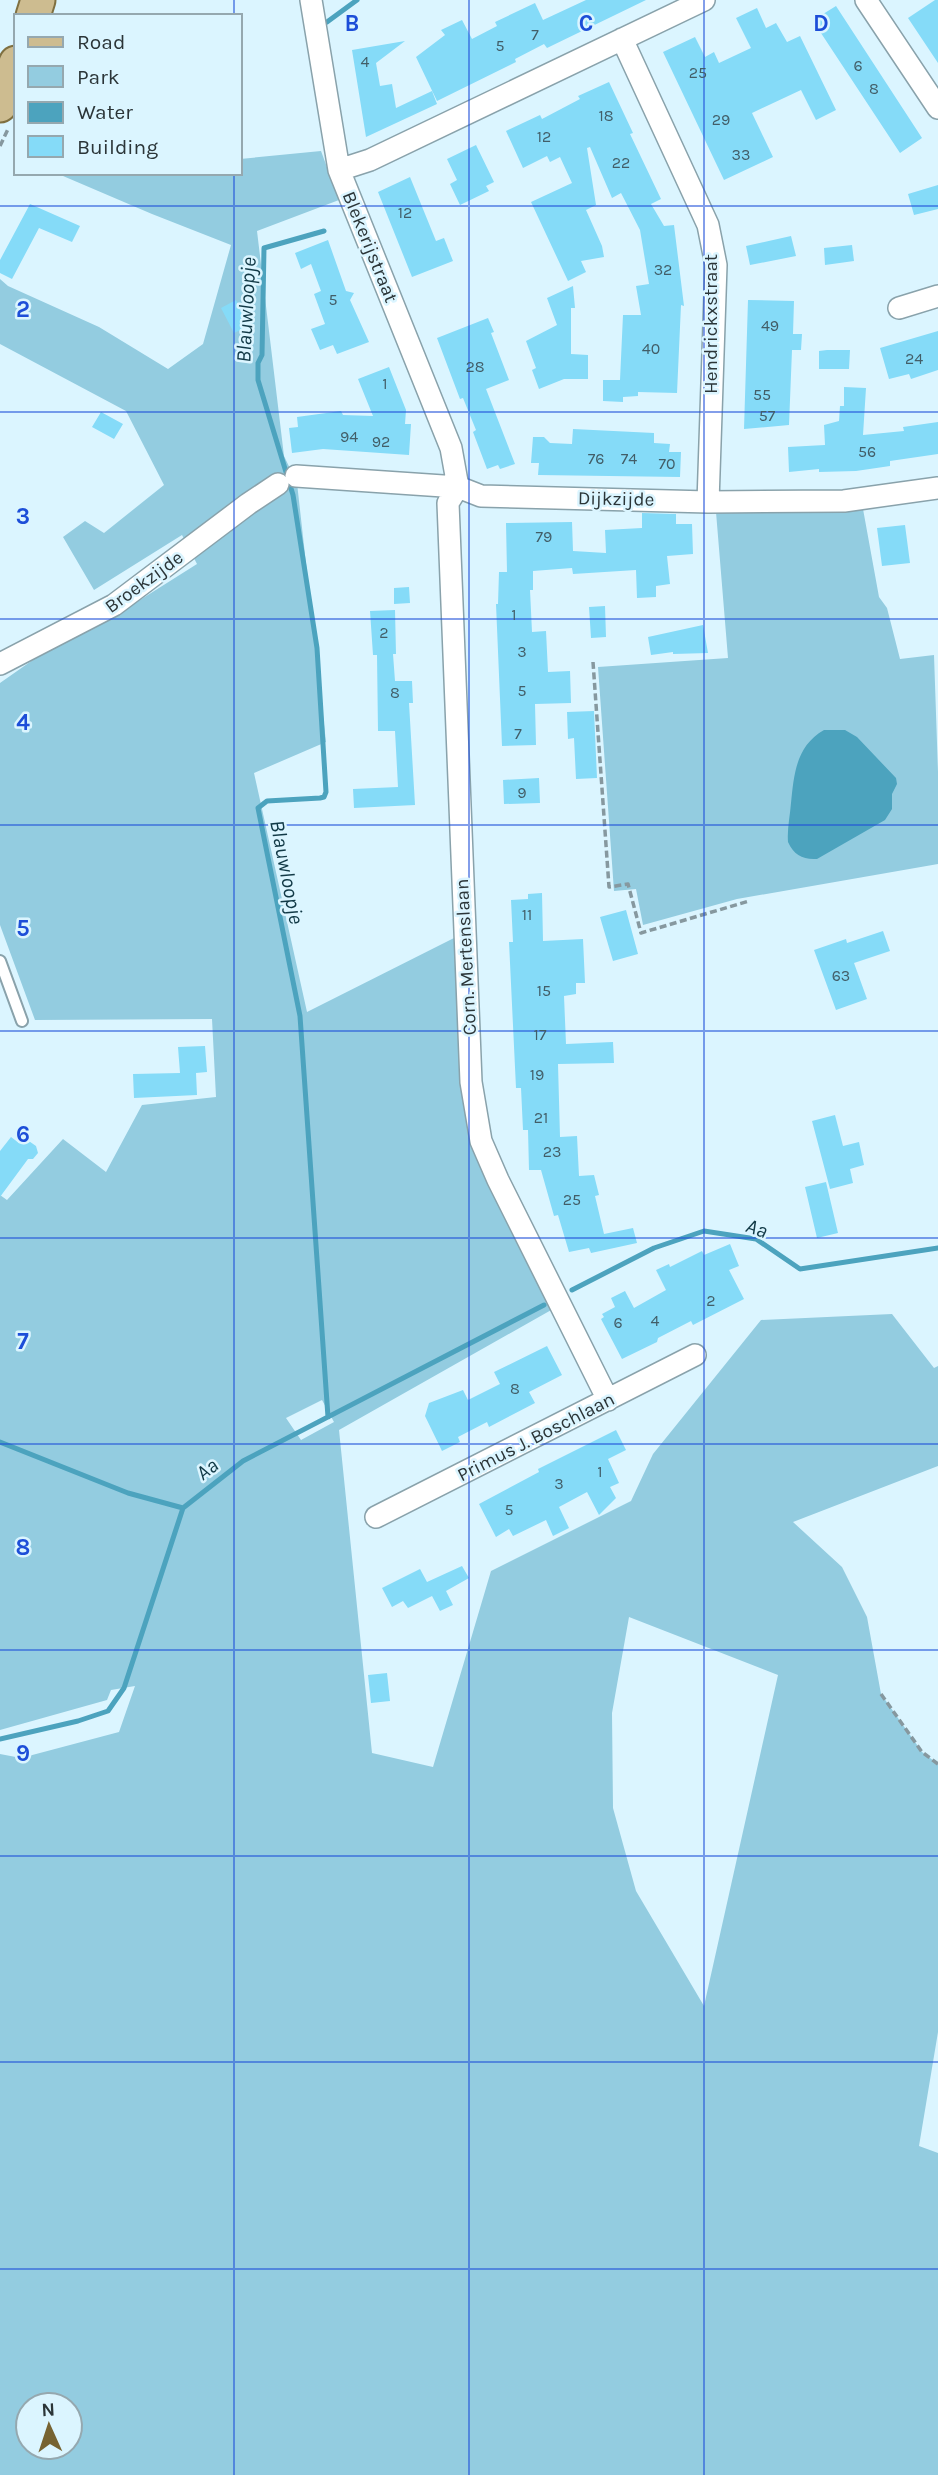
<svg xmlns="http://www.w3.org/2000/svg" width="938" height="2475" viewBox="0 0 938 2475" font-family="Karla,sans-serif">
  <rect width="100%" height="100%" fill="#dbf5ff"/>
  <!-- green -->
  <path fill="#93cce0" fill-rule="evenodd" d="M321,151L339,200L257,231L284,456L297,483L326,742L254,773L307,1012L456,937L463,1082L553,1309L339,1430L372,1753L433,1767L491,1571L631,1501L653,1454L761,1320L892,1314L934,1368L938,1366V1466L793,1522L842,1567L867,1617L881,1694L922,1752L938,1764V2032L919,2146L938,2153V2475H0V1754L21,1758L119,1732L135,1686L111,1690L107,1700L0,1730V1195L7,1200L63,1139L106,1172L142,1105L216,1097L212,1019L35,1020L0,925V683L40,655L113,617L197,564L182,535L94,590L63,537L85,521L104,533L164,485L126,411L0,344V279L8,286L99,327L168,369L203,344L231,245L152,214L56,173H240V159ZM322,1400L334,1422L301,1440L286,1418ZM629,1617L778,1675L704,2006L636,1891L613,1808L612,1713ZM28,2405H70V2447H28Z
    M863,509L879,597L887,608L900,659L934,655L938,772V864L737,899L643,925L636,889L614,891L598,667L728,658L716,512Z"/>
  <!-- water -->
  <path fill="#4ca3be" d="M824,730H845L857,737L896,778L897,784L892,794V809L885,820L817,859C803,860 794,855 788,842C787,829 790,816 791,803C794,774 796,746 824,730Z"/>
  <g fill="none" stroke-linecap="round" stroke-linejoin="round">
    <!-- stream -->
    <path stroke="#4ca3be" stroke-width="5" d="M327,22L357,0
      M324,231L264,248L262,355L258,363V380L293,495L317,648L326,792L324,797L320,798L267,801L258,808L300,1016L328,1417
      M572,1290L654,1248L704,1231L756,1239L800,1269L938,1248
      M0,1442L128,1493L183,1508
      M0,1739L78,1721L108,1711L124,1688L183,1508L243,1461L544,1305"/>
  </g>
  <!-- building -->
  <path fill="#85dbf8" d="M586,0H646L547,48L544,44L515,59L516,62L437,101L416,57L445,35L441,30L462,20L472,39L497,26L495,22L535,3L543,20Z
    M935,0H938V63L908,18Z
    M836,6L922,138L900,153L817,27L819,26L815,19Z
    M757,8L766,28L776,23L787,42L800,36L836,110L816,120L801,90L752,113L773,157L724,180L663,52L695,37L705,57L714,52L719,63L751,48L736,18Z
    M405,41L376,63L380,86L392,84L396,108L432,91L437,104L366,137L352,50Z
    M609,82L633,133L630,134L661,199L651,204L664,226L674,225L684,306L681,305L677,393L638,392V396L623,397V402L603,401V380H620L623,315H641L636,286L649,284L640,230L621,193L612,198L590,147L587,148L596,205L586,210L602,246L604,257L581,261L586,272L568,281L531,202L572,183L560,157L550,162L547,156L523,168L506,131L540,115L542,119L580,99L578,96Z
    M476,145L494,182L486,186L489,191L460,205L450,184L457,180L447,159Z
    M410,177L436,241L444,238L453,261L412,277L378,192Z
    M938,185V209L914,215L908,194Z
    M30,204L80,226L72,242L39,228L12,279L0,273V260Z
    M791,236L796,256L750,265L746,246Z
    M328,240L346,291L354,293L350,300L369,342L337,354L333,345L320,350L311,329L325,324L314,294L321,291L311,264L301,269L295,253Z
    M852,245L854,261L825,265L824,248Z
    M573,286L575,308H571V354L588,355V379H564L539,389L532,370L536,368L526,341L557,325L547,298Z
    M236,300L240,307L244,304L252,319L247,321L249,326L234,333L221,308Z
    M748,300L794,301L793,334H802L801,350H792L789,425L744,429Z
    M488,318L494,332L491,333L509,380L486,389L515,464L500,469L498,465L487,469L473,432L476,430L463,398L460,399L437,338Z
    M938,331V370L911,379L909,374L889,379L880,348Z
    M827,350H850L849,369H819V351Z
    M389,367L406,410L405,424H411L409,455L323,449L292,453L289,428L298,427L297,417L341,411L343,415L373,416L358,379Z
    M844,387L866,388L863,435L904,431L903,427L938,422V454L890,461V466L856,471L819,472V469L789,472L788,447L825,445L824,425L839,421L840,406H844Z
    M101,412L123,424L114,439L92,427Z
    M573,429L654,433V443L670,444L669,452H681L680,477L538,475L539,463H531L533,437H544L550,443L572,444Z
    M642,513L676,514V524H692L693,554L667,556L670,584L656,586V597L637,598L636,570L573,574L572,568L533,571V590H530L532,632L546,631L548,672L570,671L571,703L535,704L536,745L502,746L496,604H498L499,572H507L506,523L572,522L573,551L606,553L605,530L642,528Z
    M905,525L910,563L882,566L877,528Z
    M409,587L410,603L394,604V588Z
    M605,606L606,637L591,638L589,607Z
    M395,610L396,654H393L395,681H412L413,703H409L415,805L354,808L353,789L398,787L395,731H378L377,655H373L370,611Z
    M703,625L708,653L673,654V652L651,655L648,637Z
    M594,711L597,778L576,779L574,738L568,739L567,712Z
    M539,778L540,803L504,804L503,780Z
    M542,893L543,941L583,939L585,983H576V994L564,996L566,1044L613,1042L614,1063L558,1064L560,1137L577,1136L579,1176L594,1175L599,1195L595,1196L604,1234L633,1228L637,1243L591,1253L589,1248L569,1252L558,1215L554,1216L541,1170H529L528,1130H523L521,1088H516L509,942H513L511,900L528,899V894Z
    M626,910L638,954L613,961L600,917Z
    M883,931L890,951L854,963L867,999L836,1010L814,950L846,939L847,943Z
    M205,1046L207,1072L196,1073L197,1095L134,1098L133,1074L180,1073L178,1047Z
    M835,1115L843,1146L859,1142L864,1165L850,1169L853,1183L830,1189L812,1121Z
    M11,1137L19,1143L23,1137L36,1146L38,1153L33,1159H28L0,1197V1151Z
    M826,1182L838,1233L817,1238L805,1187Z
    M730,1244L739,1266L729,1270L744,1299L693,1325L691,1321L658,1338L657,1342L622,1359L601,1319L604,1317L602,1314L615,1307L611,1298L625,1291L634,1308L666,1290L656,1270L669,1264L670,1267L702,1251L704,1255Z
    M547,1346L562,1375L529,1392L535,1403L489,1427L487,1422L458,1437L460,1442L442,1451L425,1416L429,1403L463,1390L468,1400L500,1384L494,1372Z
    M616,1430L626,1450L608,1459L619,1483L610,1487L616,1498L599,1515L587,1492L559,1507L569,1528L553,1536L546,1520L513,1536L509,1529L496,1537L479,1504L539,1472L538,1469Z
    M462,1566L469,1578L446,1591L453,1605L440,1611L432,1596L408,1608L403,1601L392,1607L382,1588L420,1569L427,1582Z
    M387,1673L390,1701L371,1703L368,1675Z"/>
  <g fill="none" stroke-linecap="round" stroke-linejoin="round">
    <defs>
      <path id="lane" d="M0,961L22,1021"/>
      <path id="street" d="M311,0L339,170L451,448L458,487L448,503L471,1082L481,1141L498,1180L608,1400
        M866,0L938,108
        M622,39L708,225L716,265L708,502
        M339,170L370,160L704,0
        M899,308L938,296
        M296,476L458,487L481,496L708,502L844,501L938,488
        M0,664L114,605L248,504L278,484
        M376,1517L695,1355"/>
      <path id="primary" d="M33,16L38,0
        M0,105L16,63"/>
    </defs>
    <!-- lane casing -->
    <use href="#lane" stroke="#89a2ab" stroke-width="14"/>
    <!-- street casing -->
    <use href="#street" stroke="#89a2ab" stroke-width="24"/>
    <!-- primary casing -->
    <use href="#primary" stroke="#7f7041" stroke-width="37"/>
    <!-- path -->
    <path stroke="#86989f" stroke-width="3.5" stroke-dasharray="7 3.5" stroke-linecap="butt" d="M0,146L8,129
      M593,662L609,887L628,884L641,933L749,901
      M881,1694L922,1752L938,1764"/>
    <!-- lane -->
    <use href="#lane" stroke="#fff" stroke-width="10"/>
    <!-- street -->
    <use href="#street" stroke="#fff" stroke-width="21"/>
    <!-- primary -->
    <use href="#primary" stroke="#cdbc90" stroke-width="33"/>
  </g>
  <!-- grid -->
  <path fill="none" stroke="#1d4ed8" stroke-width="2" stroke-opacity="0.55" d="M234,0V16M469,0V2475M704,0V2475M234,173V2475M0,206H938M0,412H938M0,619H938M0,825H938M0,1031H938M0,1238H938M0,1444H938M0,1650H938M0,1856H938M0,2062H938M0,2269H938"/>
  <g text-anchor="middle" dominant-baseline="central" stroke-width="5" stroke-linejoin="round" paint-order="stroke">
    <!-- number labels -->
    <g font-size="16" fill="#425e68">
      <text x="535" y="34">7</text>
      <text x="500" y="45">5</text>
      <text x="365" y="61">4</text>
      <text x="858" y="65">6</text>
      <text x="698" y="72">25</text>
      <text x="874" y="88">8</text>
      <text x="606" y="115">18</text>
      <text x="721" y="119">29</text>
      <text x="544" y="136">12</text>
      <text x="741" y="154">33</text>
      <text x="621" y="162">22</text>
      <text x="405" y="212">12</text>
      <text x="663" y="269">32</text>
      <text x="333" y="299">5</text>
      <text x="770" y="325">49</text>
      <text x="651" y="348">40</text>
      <text x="914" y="358">24</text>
      <text x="475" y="366">28</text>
      <text x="385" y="383">1</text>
      <text x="762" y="394">55</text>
      <text x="767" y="415">57</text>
      <text x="349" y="436">94</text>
      <text x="381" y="441">92</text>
      <text x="867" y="451">56</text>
      <text x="596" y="458">76</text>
      <text x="629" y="458">74</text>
      <text x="667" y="463">70</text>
      <text x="544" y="536">79</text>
      <text x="514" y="614">1</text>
      <text x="384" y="632">2</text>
      <text x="522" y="651">3</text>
      <text x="522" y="690">5</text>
      <text x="395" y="692">8</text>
      <text x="518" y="733">7</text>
      <text x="522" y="792">9</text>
      <text x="527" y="914">11</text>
      <text x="841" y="975">63</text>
      <text x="544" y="990">15</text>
      <text x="540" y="1034">17</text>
      <text x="537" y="1074">19</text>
      <text x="541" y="1117">21</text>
      <text x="552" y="1151">23</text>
      <text x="572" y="1199">25</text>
      <text x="711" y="1300">2</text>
      <text x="655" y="1320">4</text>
      <text x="618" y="1322">6</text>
      <text x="515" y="1388">8</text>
      <text x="600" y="1471">1</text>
      <text x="559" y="1483">3</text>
      <text x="509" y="1509">5</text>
    </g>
    <!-- street labels -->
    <g font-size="19" fill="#2b3538" stroke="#dbf5ff">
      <text transform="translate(370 247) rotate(68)">Blekerijstraat</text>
      <text transform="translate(711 324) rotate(-90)">Hendrickxstraat</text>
      <text transform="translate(616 499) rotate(1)">Dijkzijde</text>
      <text transform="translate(144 582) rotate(-36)">Broekzijde</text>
      <text transform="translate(466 957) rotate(-93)">Corn. Mertenslaan</text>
      <text transform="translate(536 1437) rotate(-27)">Primus J. Boschlaan</text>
    </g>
    <!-- water labels -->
    <g font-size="21" font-style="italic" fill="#113946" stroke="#dbf5ff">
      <text transform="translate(246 310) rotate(-87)">Blauwloopje</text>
      <text transform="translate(287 872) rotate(79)">Blauwloopje</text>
      <text transform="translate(757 1228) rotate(20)">Aa</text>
      <text transform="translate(207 1469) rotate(-38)">Aa</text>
    </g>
  </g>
  <g font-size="23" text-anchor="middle" font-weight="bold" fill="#1d4ed8" stroke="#dbf5ff" stroke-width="5" stroke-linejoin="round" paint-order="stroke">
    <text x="352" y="31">B</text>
    <text x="586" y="31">C</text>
    <text x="821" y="31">D</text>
    <text x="23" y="317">2</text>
    <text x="23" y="524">3</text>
    <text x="23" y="730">4</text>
    <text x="23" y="936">5</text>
    <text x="23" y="1142">6</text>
    <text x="23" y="1349">7</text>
    <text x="23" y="1555">8</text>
    <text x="23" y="1761">9</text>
  </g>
  <!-- legend -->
  <rect x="14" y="14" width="228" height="161" fill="#dbf5ff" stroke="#95a8af" stroke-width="2"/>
  <rect x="28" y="37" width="35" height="10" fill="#cdbc90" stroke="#95a8af" stroke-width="2"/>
  <text x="77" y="49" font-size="21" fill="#2b3538">Road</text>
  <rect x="28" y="66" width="35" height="21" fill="#93cce0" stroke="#95a8af" stroke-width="2"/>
  <text x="77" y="84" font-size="21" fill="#2b3538">Park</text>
  <rect x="28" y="102" width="35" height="21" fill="#4ca3be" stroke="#95a8af" stroke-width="2"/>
  <text x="77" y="119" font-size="21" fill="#2b3538">Water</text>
  <rect x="28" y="136" width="35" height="21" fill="#85dbf8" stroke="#95a8af" stroke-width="2"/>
  <text x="77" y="154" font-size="21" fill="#2b3538">Building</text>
  <!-- north arrow -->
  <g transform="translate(49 2426) rotate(357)"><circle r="33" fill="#dbf5ff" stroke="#95a8af" stroke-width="2"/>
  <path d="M0-5L12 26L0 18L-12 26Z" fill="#766332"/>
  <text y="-10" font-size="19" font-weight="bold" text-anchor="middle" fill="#2b3538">N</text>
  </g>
</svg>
